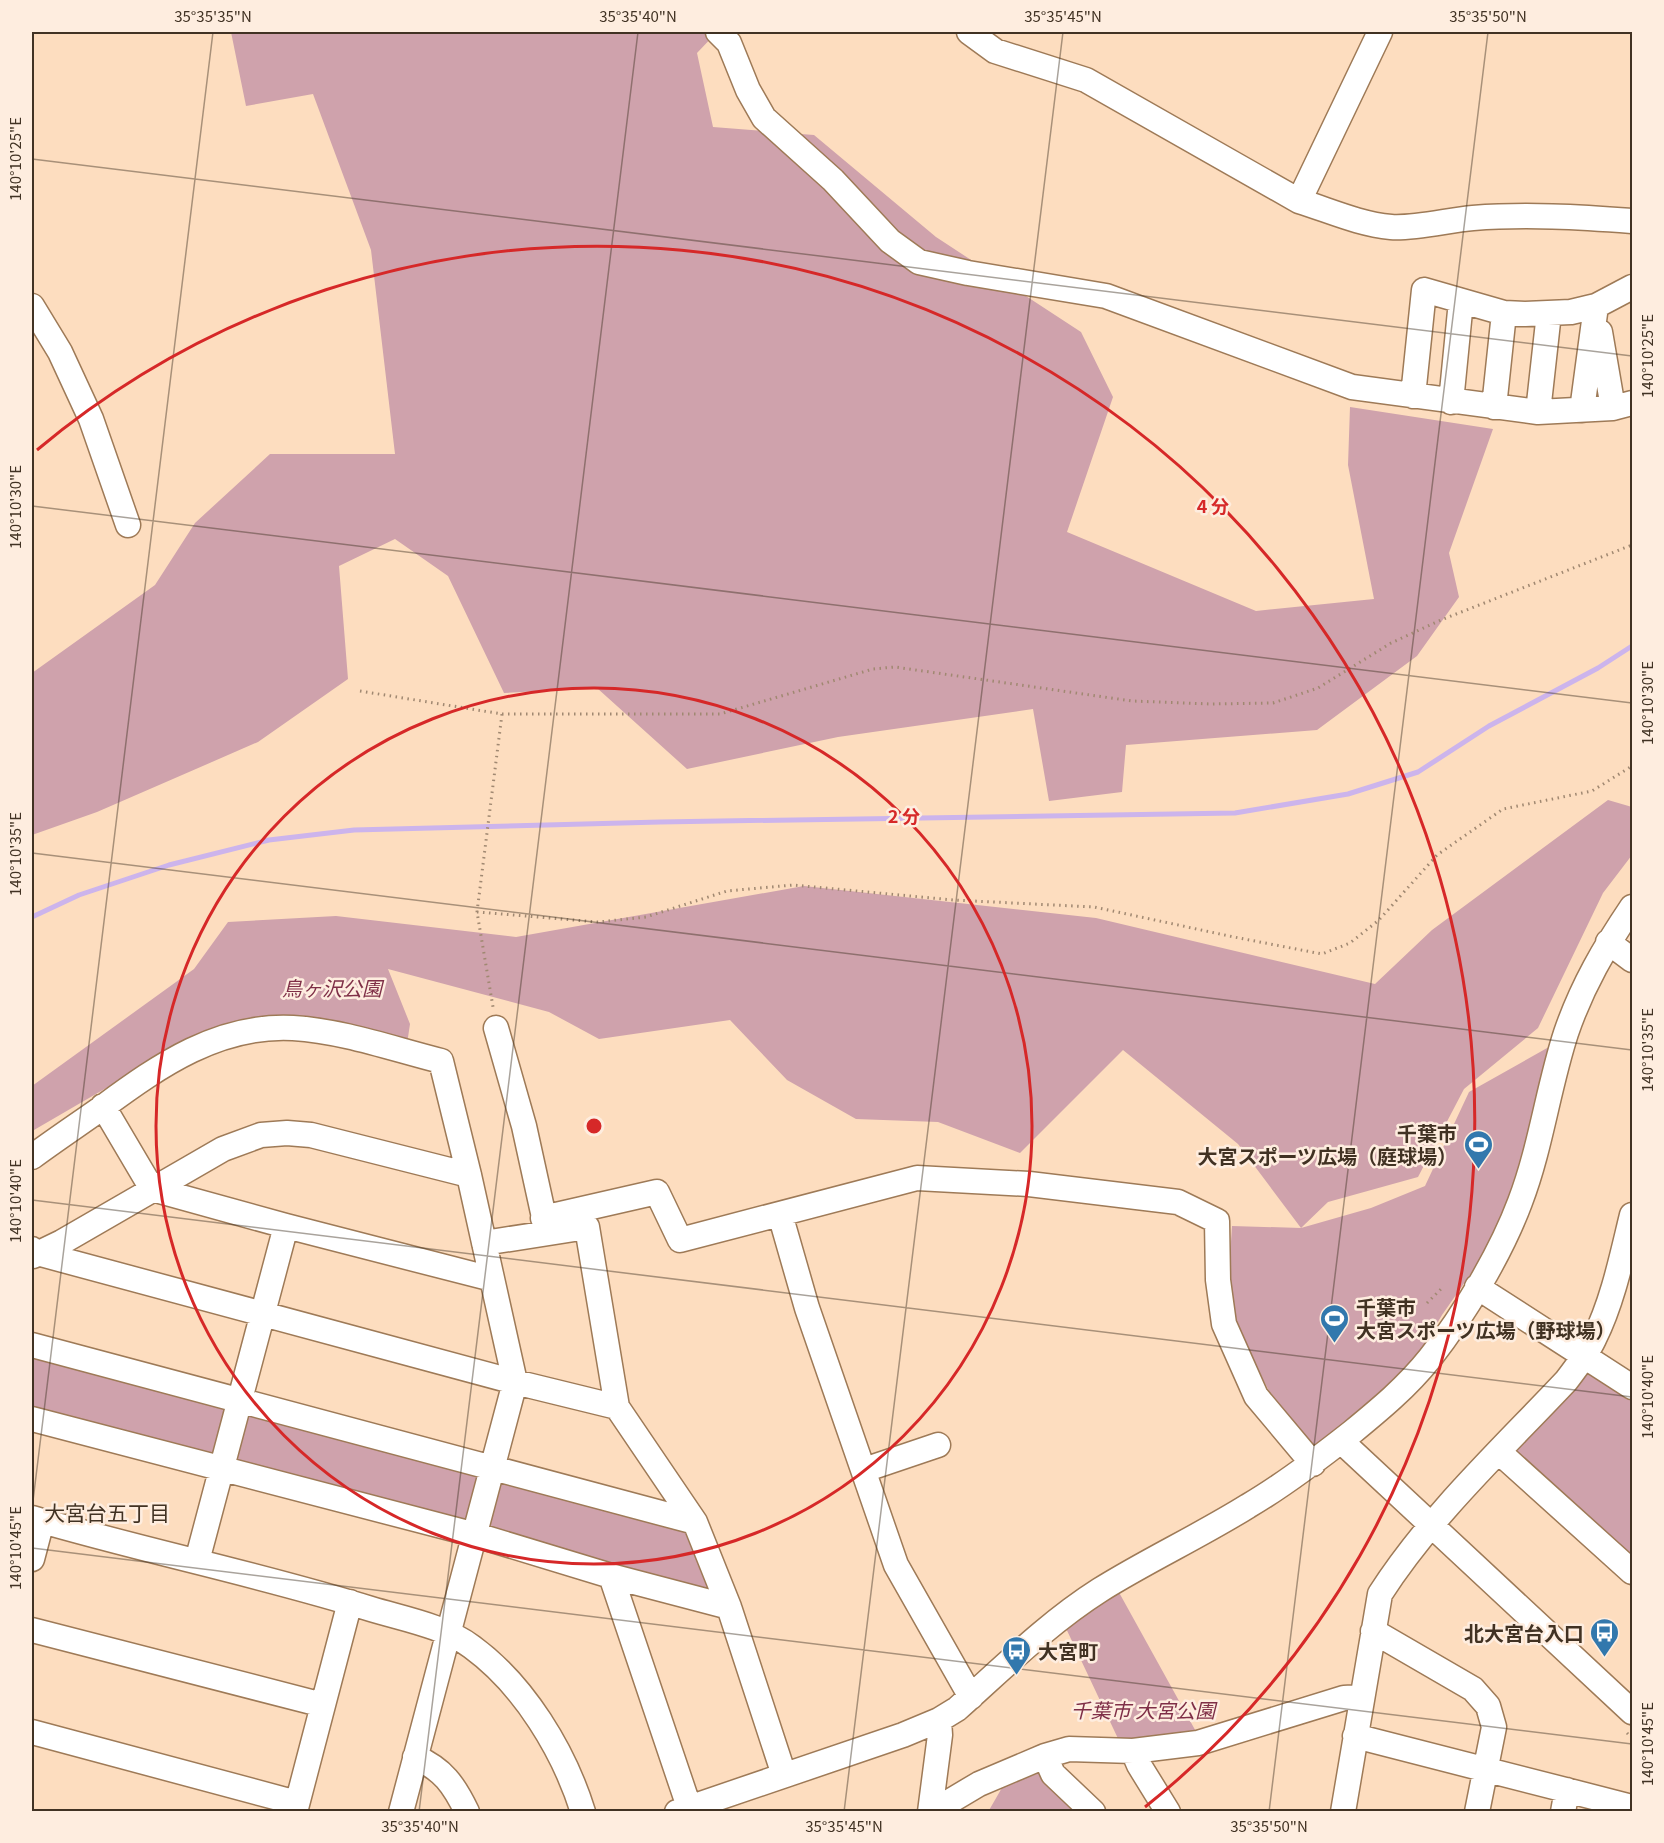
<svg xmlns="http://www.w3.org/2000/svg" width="1664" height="1843" viewBox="0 0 1664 1843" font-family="Georgia,'Noto Sans JP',serif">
  <rect width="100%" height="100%" fill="#fdddbf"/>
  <!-- green -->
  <path fill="#cfa2ac" d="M231,32H717L697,53L713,127L814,135L936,237L1081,332L1113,397L1067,532L1256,611L1374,599L1348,465L1350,407L1493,429L1449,553L1459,597L1417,656L1317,730L1126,745L1122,792L1049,801L1033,709L838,737L687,769L597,688L504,693L448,576L395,539L339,566L348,679L258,742L97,812L32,835V673L155,585L195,523L270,454H395L371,250L313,94L246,106Z
    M1608,800L1632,807V855L1603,893L1538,1028L1464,1089L1418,1177L1328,1202L1301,1228L1371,1208L1425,1186L1469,1092L1556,1043L1529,1153L1495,1239L1442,1315L1411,1367L1392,1386L1315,1448L1269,1391L1233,1321L1229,1273L1232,1226L1301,1228L1238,1144L1123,1050L1020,1153L938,1122L856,1119L787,1080L730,1020L599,1039L549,1012L388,969L410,1024L407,1044L333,1025L187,1041L34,1130L32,1121V1086L194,969L228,922L336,916L516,937L804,886L1096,918L1375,984L1432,930Z
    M32,1354L224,1405L229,1411L217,1455L209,1459L32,1412Z
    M1582,1374H1589L1632,1395V1566L1516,1456L1515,1449Z
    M249,1410L476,1473L480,1481L468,1523L236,1466L240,1416Z
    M506,1479L686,1526L717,1587L707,1591L490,1534L487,1525L498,1485Z
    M1116,1587L1199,1737L1122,1747L1063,1622Z
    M1051,1769L1099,1812H988L1003,1786Z"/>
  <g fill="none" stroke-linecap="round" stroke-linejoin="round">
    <!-- stream -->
    <path stroke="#ccb4ec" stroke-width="5" d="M32,917L79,895L169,865L269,840L354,830L660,822L1235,813L1348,794L1418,772L1489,726L1598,668L1632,646"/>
    <defs>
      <path id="minor" d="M718,32L729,43L748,90L764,118L833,180L890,241L919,262L968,273L1106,296L1352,387L1538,412L1613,408L1632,403
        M969,32L995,51L1086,80L1299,201C1331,211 1359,224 1391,227C1413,229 1449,220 1473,218C1526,214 1579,217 1632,221
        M1299,201L1380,32
        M32,306L60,352L91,419L128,525
        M1600,332L1613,408
        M1413,396L1424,290L1504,313L1525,314L1571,312L1596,306L1632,287
        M1451,402L1461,301
        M1494,407L1504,313
        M1582,410L1596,306
        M1538,412L1549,313
        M1608,942L1632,960
        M496,1028L524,1126L547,1231
        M103,1106L152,1189L286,1226L492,1279
        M32,1157C55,1140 79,1124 103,1107C160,1065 219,1024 293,1028C343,1031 393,1049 441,1061L469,1175L515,1382L401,1812
        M780,1214L807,1308L896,1565L971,1697
        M543,1218L657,1192L680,1240L917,1178L1029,1184L1178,1202L1217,1221L1218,1280L1224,1324L1256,1396L1313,1464
        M484,1243L587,1227L617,1407L695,1522L729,1607L784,1775
        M32,1249L37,1253L515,1382L617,1407
        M33,1256L62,1242L223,1149L261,1135L287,1133L311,1135L469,1175
        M1477,1287L1632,1387
        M32,1345L695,1522
        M32,1419L476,1535L611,1576L729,1607
        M1341,1441L1632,1712
        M1499,1452L1632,1572
        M864,1470L938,1445
        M32,1518C144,1551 259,1574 371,1609C404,1619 444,1626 472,1647C524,1685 564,1751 583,1812
        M32,1559L42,1521
        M197,1561L286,1226
        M611,1576L689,1807
        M32,1630L323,1705
        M1373,1631L1473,1689L1488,1706L1494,1727L1477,1812
        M32,1732L297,1803
        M1355,1736L1632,1807
        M1133,1751L1139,1765L1168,1812
        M1045,1756L1053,1774L1093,1812
        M415,1757C443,1769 454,1785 467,1812
        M295,1812L350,1602
        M677,1812L903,1735L939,1720L957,1709C1003,1668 1048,1623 1100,1590C1148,1560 1200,1536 1248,1506C1284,1485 1318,1459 1351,1433C1379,1410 1407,1387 1430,1358C1464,1315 1501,1253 1520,1202C1541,1147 1548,1088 1566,1033C1582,986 1605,947 1632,907
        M930,1812L940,1735L939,1720
        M932,1812L979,1784L1045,1756L1069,1749L1133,1751L1198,1743L1344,1698L1361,1697
        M1343,1812L1380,1594C1430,1516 1502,1449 1566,1381C1576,1368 1587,1354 1594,1339C1613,1301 1622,1256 1632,1215
        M1563,1812L1567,1790"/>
    </defs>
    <!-- minor casing -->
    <use href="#minor" stroke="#9e7a57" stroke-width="27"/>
    <!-- path -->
    <path stroke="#a08871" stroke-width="3" stroke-dasharray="1.5 4.5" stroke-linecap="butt" d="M360,691L502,714L477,912L493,1007
      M502,714H720L873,669L895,667L1132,701L1211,704L1273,703L1318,688L1391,643L1441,620L1632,545
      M477,912L598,922L646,917L727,891L793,885L953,900L1094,907L1234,937L1322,954L1350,943L1379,920L1437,855L1503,809L1592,791L1632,766
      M1427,1303L1441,1289
      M1627,1733L1632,1738"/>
    <!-- minor -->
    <use href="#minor" stroke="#fff" stroke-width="24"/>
  </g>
  <!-- ticks -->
  <path fill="none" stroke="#413223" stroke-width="1.5" stroke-opacity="0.45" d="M32,159L1632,356M32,506L1632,703M32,853L1632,1050M32,1200L1632,1397M32,1509L213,32M32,1548L1632,1744M419,1812L638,32M844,1812L1063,32M1269,1812L1488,32"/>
  <!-- distance rings -->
  <g fill="none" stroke="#d62828" stroke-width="3">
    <circle cx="594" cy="1126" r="438"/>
    <path d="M37 450A876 876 0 1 1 1145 1807"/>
  </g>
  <!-- icons -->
  <defs>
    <symbol id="stadium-pin" viewBox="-11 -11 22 30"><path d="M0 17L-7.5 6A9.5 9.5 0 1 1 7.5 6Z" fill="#3278ad" stroke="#feeddf"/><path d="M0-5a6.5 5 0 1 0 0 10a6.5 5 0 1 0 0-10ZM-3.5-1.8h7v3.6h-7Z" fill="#fff"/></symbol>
    <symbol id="bus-pin" viewBox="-11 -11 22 30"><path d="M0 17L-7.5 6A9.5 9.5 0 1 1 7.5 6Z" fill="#3278ad" stroke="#feeddf"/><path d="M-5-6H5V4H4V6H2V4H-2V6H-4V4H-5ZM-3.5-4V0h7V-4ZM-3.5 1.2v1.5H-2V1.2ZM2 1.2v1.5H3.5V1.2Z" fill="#fff"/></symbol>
  </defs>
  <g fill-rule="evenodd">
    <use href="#stadium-pin" x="1462" y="1128" width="33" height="45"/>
    <use href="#stadium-pin" x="1318" y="1302" width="33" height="45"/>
    <use href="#bus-pin" x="1588" y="1616" width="33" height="45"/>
    <use href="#bus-pin" x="1000" y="1634" width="33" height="45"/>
  </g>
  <g text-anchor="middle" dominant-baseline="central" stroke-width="5" stroke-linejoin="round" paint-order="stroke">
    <!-- park labels -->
    <g font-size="20" font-style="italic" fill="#7f2f47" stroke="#feeddf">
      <text x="332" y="987">鳥ヶ沢公園</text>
      <text x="1143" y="1709">千葉市 大宮公園</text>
    </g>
    <!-- poi labels -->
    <g font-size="20" font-weight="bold" fill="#413223" stroke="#feeddf" text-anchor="end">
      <text x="1457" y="1132">千葉市<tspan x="1457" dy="23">大宮スポーツ広場（庭球場）</tspan></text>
      <text x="1356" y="1306" text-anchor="start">千葉市<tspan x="1356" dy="23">大宮スポーツ広場（野球場）</tspan></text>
      <text x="1584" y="1632">北大宮台入口</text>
      <text x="1038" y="1650" text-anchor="start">大宮町</text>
    </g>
    <!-- neighbourhood labels -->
    <g font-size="21" fill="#413223" stroke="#feeddf">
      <text x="107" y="1512">大宮台五丁目</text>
    </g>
  </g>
  <circle cx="594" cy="1126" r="9" fill="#d62828" stroke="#feeddf" stroke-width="3"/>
  <g font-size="18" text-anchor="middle" font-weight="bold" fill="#d62828" stroke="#feeddf" stroke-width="5" stroke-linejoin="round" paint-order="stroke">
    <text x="1213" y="513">4 分</text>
    <text x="904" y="823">2 分</text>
  </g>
  <!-- border -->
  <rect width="1664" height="1843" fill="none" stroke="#feeddf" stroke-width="66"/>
  <rect x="33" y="33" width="1598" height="1777" fill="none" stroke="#413223" stroke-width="2"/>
  <g font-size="15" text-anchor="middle" fill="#413223">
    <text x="213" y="22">35°35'35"N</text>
    <text x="638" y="22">35°35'40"N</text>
    <text x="1063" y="22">35°35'45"N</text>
    <text x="1488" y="22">35°35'50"N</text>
    <text transform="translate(16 159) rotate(-90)" y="5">140°10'25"E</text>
    <text transform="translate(1648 356) rotate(-90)" y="5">140°10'25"E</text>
    <text transform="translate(16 507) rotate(-90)" y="5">140°10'30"E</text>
    <text transform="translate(1648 703) rotate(-90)" y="5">140°10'30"E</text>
    <text transform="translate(16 854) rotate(-90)" y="5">140°10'35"E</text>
    <text transform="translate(1648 1050) rotate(-90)" y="5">140°10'35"E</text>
    <text transform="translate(16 1201) rotate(-90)" y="5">140°10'40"E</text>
    <text transform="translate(1648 1397) rotate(-90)" y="5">140°10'40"E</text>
    <text transform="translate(16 1548) rotate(-90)" y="5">140°10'45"E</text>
    <text transform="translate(1648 1744) rotate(-90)" y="5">140°10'45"E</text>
    <text x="420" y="1832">35°35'40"N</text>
    <text x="844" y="1832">35°35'45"N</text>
    <text x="1269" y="1832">35°35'50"N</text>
  </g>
</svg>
